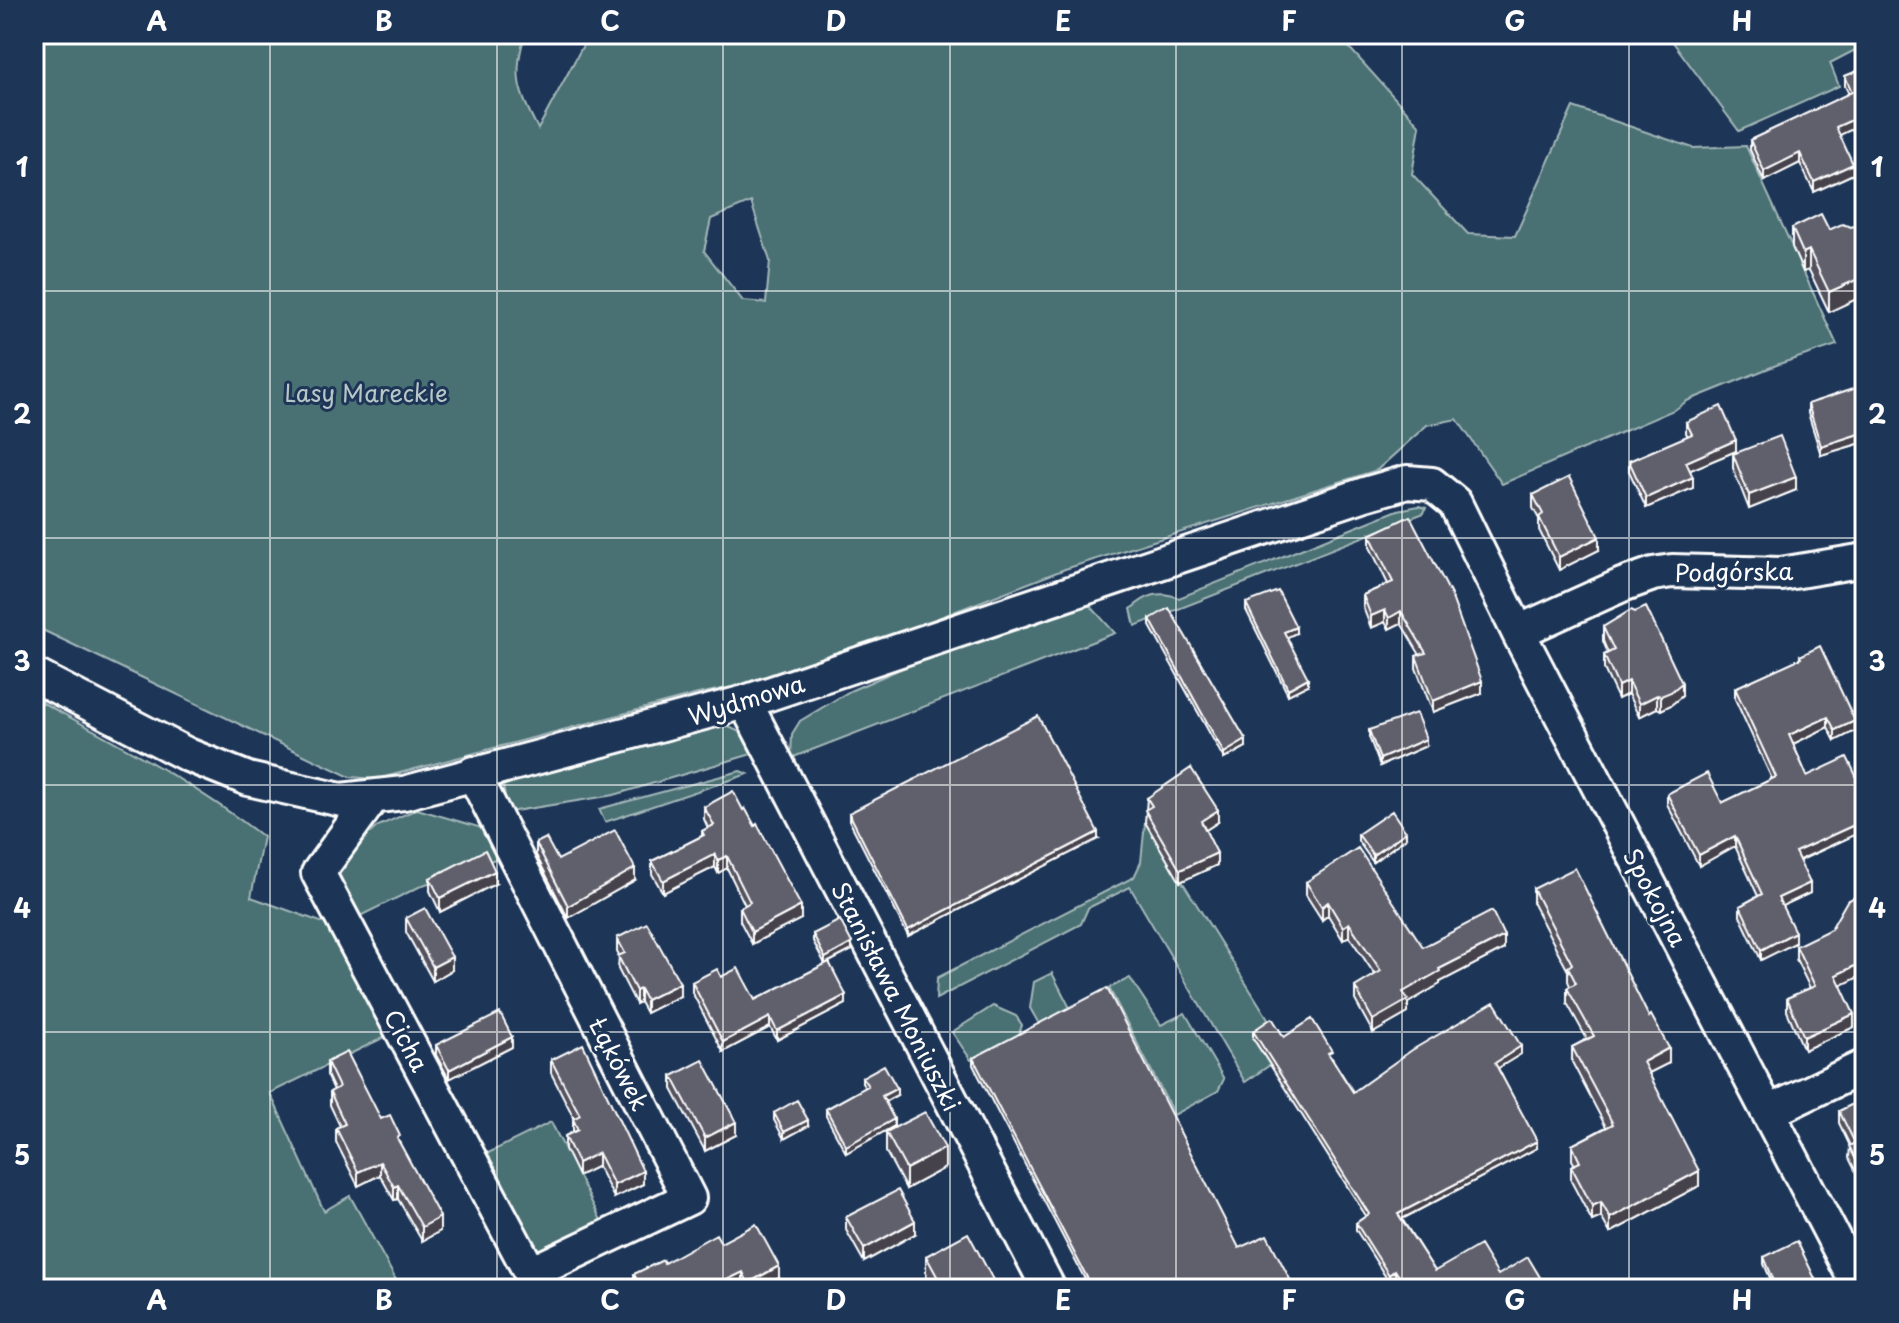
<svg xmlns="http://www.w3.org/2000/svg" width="1899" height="1323" viewBox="0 0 1899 1323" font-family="'Playpen Sans',sans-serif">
  <rect width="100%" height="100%" fill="#1d3557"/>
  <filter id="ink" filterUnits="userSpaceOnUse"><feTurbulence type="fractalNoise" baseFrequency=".0125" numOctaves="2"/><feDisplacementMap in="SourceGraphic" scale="16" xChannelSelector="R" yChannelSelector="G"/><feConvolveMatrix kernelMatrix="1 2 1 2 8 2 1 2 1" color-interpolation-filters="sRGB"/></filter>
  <g filter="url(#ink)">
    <!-- green -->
    <path fill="#4a7073" stroke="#a4b8b9" stroke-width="2" fill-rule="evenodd" d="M34,34H535L524,38C512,79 520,93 538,129L589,34H1337L1420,126L1412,174L1468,234L1515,236L1573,107L1693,148L1746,146L1837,345L1779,364L1687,401L1676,409L1502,484L1457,419L1427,425L1377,470L1065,569L889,637L752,683L698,694L377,779L350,777L34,626ZM751,202L770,261L766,303L743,301L704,251L711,219Z
      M1667,34H1865V64L1859,48L1830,63L1839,86L1739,131Z
      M1419,506L1426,508L1424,513L1135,626L1131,609C1146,595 1160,590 1179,598L1398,510Z
      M1087,602L1115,633L791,758L792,734L800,721L850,691L916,662Z
      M34,698C113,741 192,781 263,837L251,897L332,926L393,1033L270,1093L324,1211L350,1196L401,1289H34Z
      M722,725C739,730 749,735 755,753L614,795L508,812L503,786C571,754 647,733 722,725Z
      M740,771L748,774L605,822L599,809Z
      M417,809L482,828L501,857L423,885L356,918L334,882L337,862L378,826Z
      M1145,822L1272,1025L1253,1039L1270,1065L1245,1082L1130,887L1088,908L1081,924L936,999L937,978L1134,877L1141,862Z
      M1052,973L1070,1008L1039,1024L1030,1008L1034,982Z
      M1130,978L1161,1025L1185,1013L1224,1079L1218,1091L1174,1115L1109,988Z
      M993,1006L1016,1016L1022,1025L1018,1036L971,1060L952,1032Z
      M551,1122L605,1228L537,1264L480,1157Z"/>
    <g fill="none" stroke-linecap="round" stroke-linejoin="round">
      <defs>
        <path id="street" d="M1518,632L1622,585L1653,574L1672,571L1781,574L1865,560
          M34,675L188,755L248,779L341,800L404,793L745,702L1365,494L1407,482L1432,484L1455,503L1518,632L1860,1289
          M745,702L1049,1289
          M473,773L689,1198L531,1273
          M372,798L318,873L539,1289
          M1769,1112L1865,1066"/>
      </defs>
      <!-- street casing -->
      <use href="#street" stroke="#fff" stroke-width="38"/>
      <!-- street -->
      <use href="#street" stroke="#1d3557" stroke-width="32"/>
    </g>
    <!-- wall -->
    <path fill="#53515d" stroke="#fff" stroke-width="2" d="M1865,68L1840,135L1853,174L1814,192L1800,163L1764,181L1750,150V140L1849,94L1845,86V76Z
      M1792,228L1829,230V312L1809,270L1803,272L1792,247Z
      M1865,378V442L1821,455L1808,413V404L1864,386Z
      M1686,422L1736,451L1690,470L1693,488L1646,508L1629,471V461L1688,436L1686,433Z
      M1733,454L1796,490L1749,509L1733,468Z
      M1533,495L1599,550L1559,570L1539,530V519L1533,508Z
      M1370,535L1482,693L1433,712L1416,668V656L1420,655L1401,623L1389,629L1385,622L1371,628L1363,607V595L1388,584L1370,547Z
      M1246,603L1296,633L1287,637L1308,685L1288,695L1246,610Z
      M1150,619L1246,747L1224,759L1150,626Z
      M1603,627L1682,696L1671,705L1661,710L1657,708L1639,717L1628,694L1618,699L1604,669V655L1608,653L1603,641Z
      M1800,656L1855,731L1835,741L1828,727L1793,744L1807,776L1865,794V830L1799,861L1810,893L1782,906L1795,943L1761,960L1740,916V906L1758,896L1735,846L1699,866L1667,804V794L1722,803L1772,779L1735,699V688L1800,659Z
      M1369,730L1426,746L1380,766L1369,737Z
      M1147,798L1218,822L1206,830L1217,865L1180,882L1145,822Z
      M704,807L801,919L752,944L740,921V908L745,905L727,868L718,873L715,867L663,893L652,874V861L702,836V831L708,828L704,819Z
      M849,813L1098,839L908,936L849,820Z
      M1358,834L1406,838L1373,862L1358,841Z
      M536,843L558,860L635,880L568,918L536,855Z
      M430,878L495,884L440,912L430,891Z
      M1306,882L1423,947L1504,949L1440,982V984L1408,1003V1013L1373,1033L1355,1000V987L1375,975L1349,936L1343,940L1328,915L1322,920L1306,895Z
      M1533,889L1669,1063L1649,1073L1699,1186L1610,1233L1601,1217L1592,1221L1571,1181V1166L1575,1165L1572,1160V1145L1606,1127L1572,1062V1047L1587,1039L1567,1003V988L1570,986L1568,981V971L1533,904Z
      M406,918L452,970L433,981L406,932Z
      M813,934L852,950L829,962L846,1004L777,1040L770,1027L723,1052L692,992V982L721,977L755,1000L825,964L813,941Z
      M617,938L680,996L646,1013L640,1002L636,1004L618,969L619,955L617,951Z
      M1796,946L1840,986L1854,1027L1804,1050L1787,1011V998L1810,988L1796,959Z
      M1253,1031L1284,1037L1332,1058L1353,1092L1521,1054L1498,1068L1537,1148L1402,1219L1435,1271L1498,1275L1547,1289H1402L1395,1278L1389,1282L1356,1230V1223L1366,1216L1253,1038Z
      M436,1045L512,1047L449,1079L436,1055Z
      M973,1058L1239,1248L1295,1289H1090L973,1065Z
      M551,1060L643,1184L614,1198L598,1166L578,1176L565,1149V1136L573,1132V1119L574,1118L551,1073Z
      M327,1062L381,1119L400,1144L440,1231L422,1241L398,1199L394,1200L380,1175L358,1186L336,1142V1128L340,1126L330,1105V1092L334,1090L327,1075Z
      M672,1076L736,1135L705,1151L672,1089Z
      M862,1077L897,1095L885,1102L894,1126L846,1153L826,1116V1109L865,1088L862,1083Z
      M1865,1098V1190L1849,1158L1850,1146L1839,1123V1111Z
      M774,1113L808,1126L784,1139L774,1120Z
      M886,1132L945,1168L906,1189L886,1152Z
      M846,1217L915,1234L864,1262L846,1230Z
      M721,1243L779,1278L758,1289H745L743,1284L732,1289H636L634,1286V1274Z
      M926,1256L998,1289H933L926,1277Z
      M1764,1257L1819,1289L1774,1287L1764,1264Z"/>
    <!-- shaded-wall -->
    <path fill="#44424c" stroke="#fff" stroke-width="2" d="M1865,114V123L1836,137V127Z
      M1800,153V163L1764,181V171Z
      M1853,164V174L1814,192V182Z
      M1809,250V270L1803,272V253Z
      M1865,276V295L1829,312V292Z
      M1865,432V442L1821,455V446Z
      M1736,440V451L1686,472V462Z
      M1693,477V488L1646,508V498Z
      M1796,477V490L1749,509V495Z
      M1599,537V550L1559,570V557Z
      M1385,610V622L1371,628V616Z
      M1401,611V623L1389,629V618Z
      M1296,627V633L1284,639V632Z
      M1308,678V685L1288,695V689Z
      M1482,681V693L1433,712V701Z
      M1628,681V694L1618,699V686Z
      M1682,683V696L1671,705L1661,710V696Z
      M1657,695V708L1639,717V704Z
      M1828,717V727L1789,746V735Z
      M1855,721V731L1835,741V730Z
      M1426,739V746L1380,766V759Z
      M1246,740V747L1224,759V753Z
      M1218,810V822L1201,833V821Z
      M1865,820V830L1795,862V852Z
      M1098,832V839L908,936V930Z
      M1406,832V838L1373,862V855Z
      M1735,836V846L1699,866V855Z
      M1217,853V865L1180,882V870Z
      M715,854V867L663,893V881Z
      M727,856V868L718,873V860Z
      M635,868V880L568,918V906Z
      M495,871V884L440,912V898Z
      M1810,883V893L1778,908V898Z
      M1328,902V915L1322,920V907Z
      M801,906V919L752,944V932Z
      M1349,923V936L1343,940V927Z
      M1795,932V943L1761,960V950Z
      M1504,936V949L1440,982V984L1408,1003V1013L1373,1033V1020L1403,992L1439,969Z
      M852,943V950L825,964V958Z
      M452,957V970L433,981V967Z
      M1865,961V974L1836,988V975Z
      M680,983V996L646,1013V1000Z
      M640,989V1002L636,1004V991Z
      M846,995V1004L777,1040V1031Z
      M1854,1014V1027L1804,1050V1037Z
      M770,1017V1027L723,1052V1042Z
      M512,1037V1047L449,1079V1070Z
      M1521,1046V1054L1495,1070V1063Z
      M1669,1048V1063L1643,1076V1062Z
      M897,1088V1095L882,1103V1096Z
      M894,1119V1126L846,1153V1146Z
      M808,1120V1126L784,1139V1132Z
      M736,1122V1135L705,1151V1138Z
      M1537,1141V1148L1398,1221V1214Z
      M945,1148V1168L906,1189V1169Z
      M598,1153V1166L578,1176V1163Z
      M380,1162V1175L358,1186V1172Z
      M643,1171V1184L614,1198V1185Z
      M1699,1171V1186L1610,1233V1218Z
      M398,1185V1199L394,1200V1187Z
      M1601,1202V1217L1592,1221V1206Z
      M440,1217V1231L422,1241V1227Z
      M915,1221V1234L864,1262V1249Z
      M779,1266V1278L758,1289H748V1283Z
      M1395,1270V1278L1389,1282V1275Z
      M743,1272V1284L732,1289H708Z"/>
    <!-- building -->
    <path fill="#615e6c" stroke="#fff" stroke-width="2" d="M1865,68V114L1836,127L1853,164L1814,182L1800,153L1764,171L1750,140L1852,92L1845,76Z
      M1821,214L1829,230L1842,224L1851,227L1859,224L1865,236V255L1861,257L1865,265V276L1829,292L1809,250L1803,253L1792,228Z
      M1865,385V432L1821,446L1808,404Z
      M1721,406L1736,440L1686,462L1693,477L1646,498L1629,461L1692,434L1686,422Z
      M1780,436L1796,477L1749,495L1733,454Z
      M1569,477L1599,537L1559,557L1539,517L1543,514L1533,495Z
      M1410,516L1451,595L1482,681L1433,701L1416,656L1426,653L1401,611L1389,618L1385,610L1371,616L1363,595L1393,582L1370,535Z
      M1278,591L1296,627L1284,632L1308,678L1288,689L1246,603Z
      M1646,607L1682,683L1671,692L1661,696L1657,695L1639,704L1628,681L1618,686L1604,655L1614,650L1603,627L1631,610L1635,612Z
      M1169,608L1246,740L1224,753L1150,619Z
      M1820,646L1855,721L1835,730L1828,717L1789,735L1807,776L1847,757L1865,794V820L1795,852L1810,883L1778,898L1795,932L1761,950L1740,906L1762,894L1735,836L1699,855L1667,794L1707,773L1722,803L1776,777L1735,688L1801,658L1800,656Z
      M1416,713L1426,739L1380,759L1369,730Z
      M1038,716L1098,832L908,930L849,813Z
      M1191,768L1218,810L1201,821L1217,853L1180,870L1145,810L1152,806L1147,798Z
      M733,791L743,810L745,808L755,826L757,824L801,906L752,932L740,908L750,902L727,856L718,860L715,854L663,881L652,861L704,835L702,831L714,825L704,807Z
      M1392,811L1406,832L1373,855L1358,834Z
      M615,830L635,868L568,906L536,843L546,838L558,860Z
      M1358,848L1423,947L1492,911L1504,936L1439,969L1440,971L1403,992L1408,1000L1373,1020L1355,987L1381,971L1349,923L1343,927L1328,902L1322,907L1306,882Z
      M485,850L495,871L440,898L430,878Z
      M1575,868L1649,1017L1651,1015L1669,1048L1643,1062L1699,1171L1610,1218L1601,1202L1592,1206L1571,1166L1580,1162L1572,1145L1613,1124L1572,1047L1594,1036L1567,988L1576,983L1568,967L1572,964L1533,889Z
      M1865,892V961L1836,975L1854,1014L1804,1037L1787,998L1815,986L1796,946L1831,929L1847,901Z
      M425,908L452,957L433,967L406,918Z
      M840,920L852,943L825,958L813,934Z
      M647,923L680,983L646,1000L640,989L636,991L618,956L625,953L617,938Z
      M829,962L846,995L777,1031L770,1017L723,1042L692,982L717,969L721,977L738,968L755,1000Z
      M1107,988L1239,1248L1267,1235L1295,1289H1093L973,1058Z
      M1494,1002L1521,1046L1495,1063L1537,1141L1398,1214L1435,1271L1480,1245L1498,1275L1528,1257L1547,1289H1407L1395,1270L1389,1275L1356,1223L1369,1214L1253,1031L1272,1018L1284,1037L1312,1019L1332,1051L1328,1053L1353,1092L1412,1050Z
      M500,1013L512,1037L449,1070L436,1045Z
      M583,1044L643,1171L614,1185L598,1153L578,1163L565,1136L578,1130L573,1119L580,1115L551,1060Z
      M347,1052L381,1119L390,1115L400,1136L397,1138L440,1217L422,1227L398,1185L394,1187L380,1162L358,1172L336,1128L345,1124L330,1092L339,1087L327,1062Z
      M703,1060L736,1122L705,1138L672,1076Z
      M884,1065L897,1088L882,1096L894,1119L846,1146L826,1109L868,1086L862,1077Z
      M1865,1098V1178L1849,1146L1855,1143L1839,1111Z
      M797,1100L808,1120L784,1132L774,1113Z
      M925,1112L945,1148L906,1169L886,1132Z
      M898,1190L915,1221L864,1249L846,1217Z
      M756,1224L779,1266L748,1283L743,1272L708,1289H641L634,1274L663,1260L664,1263L716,1234L721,1243Z
      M968,1233L998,1289H944L926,1256Z
      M1797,1241L1819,1287L1814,1289H1769L1776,1286L1764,1257Z"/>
  </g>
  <!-- grid -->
  <path fill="none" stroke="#fff" stroke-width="2" stroke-opacity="0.55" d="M270,34V1289M497,34V1289M723,34V1289M950,34V1289M1176,34V1289M1402,34V1289M1629,34V1289M34,291H1865M34,538H1865M34,785H1865M34,1032H1865"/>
  <g text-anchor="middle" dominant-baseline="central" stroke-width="6" stroke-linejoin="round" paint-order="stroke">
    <!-- park labels -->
    <g font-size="24" fill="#b7c6c7" stroke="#1d3557">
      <text x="366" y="392">Lasy Mareckie</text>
    </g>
    <!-- street labels -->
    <g font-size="24" fill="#fff" stroke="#1d3557">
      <text transform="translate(1734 571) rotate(-1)">Podgórska</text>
      <text transform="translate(746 699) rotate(-17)">Wydmowa</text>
      <text transform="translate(1656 897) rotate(62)">Spokojna</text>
      <text transform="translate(897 996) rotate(63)">Stanisława Moniuszki</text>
      <text transform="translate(407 1040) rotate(62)">Cicha</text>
      <text transform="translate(620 1064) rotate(63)">Łąkówek</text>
    </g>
  </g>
  <!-- margin -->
  <rect width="1899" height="1323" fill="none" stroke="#1d3557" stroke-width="88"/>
  <rect x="44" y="44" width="1811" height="1235" fill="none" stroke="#fff" stroke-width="3"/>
  <g font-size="26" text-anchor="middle" font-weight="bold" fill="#fff">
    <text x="157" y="31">A</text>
    <text x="384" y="31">B</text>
    <text x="610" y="31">C</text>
    <text x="836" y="31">D</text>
    <text x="1063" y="31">E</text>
    <text x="1289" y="31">F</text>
    <text x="1515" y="31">G</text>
    <text x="1742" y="31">H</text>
    <text x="22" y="177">1</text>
    <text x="1877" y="177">1</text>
    <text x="22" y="424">2</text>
    <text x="1877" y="424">2</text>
    <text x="22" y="671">3</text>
    <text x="1877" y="671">3</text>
    <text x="22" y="918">4</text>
    <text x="1877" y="918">4</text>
    <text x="22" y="1165">5</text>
    <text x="1877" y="1165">5</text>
    <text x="157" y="1310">A</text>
    <text x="384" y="1310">B</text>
    <text x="610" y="1310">C</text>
    <text x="836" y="1310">D</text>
    <text x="1063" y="1310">E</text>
    <text x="1289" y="1310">F</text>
    <text x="1515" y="1310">G</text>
    <text x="1742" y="1310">H</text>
  </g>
</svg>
